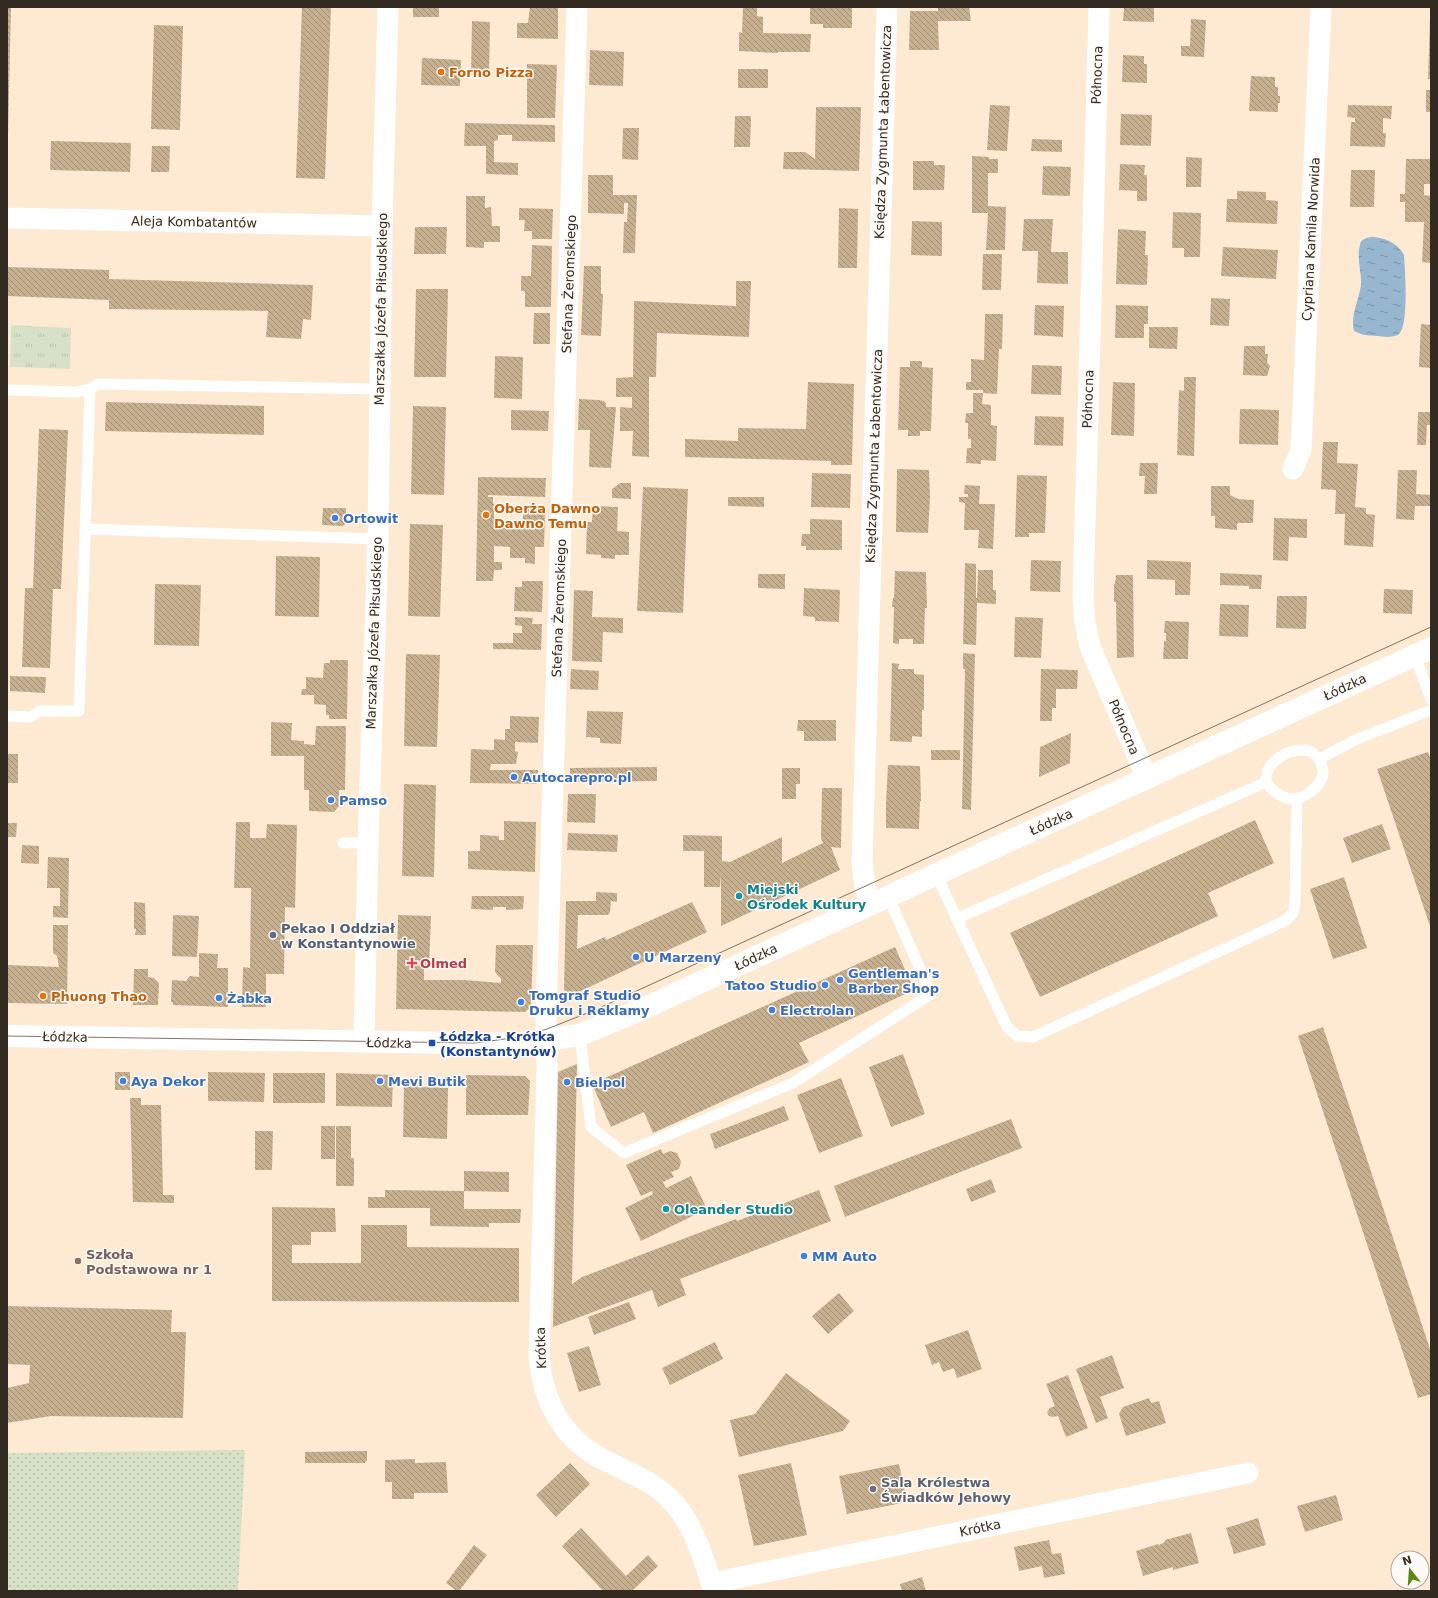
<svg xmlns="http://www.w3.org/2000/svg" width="1438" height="1598" viewBox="0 0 1438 1598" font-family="'DejaVu Sans',sans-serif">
  <defs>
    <pattern id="grass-dots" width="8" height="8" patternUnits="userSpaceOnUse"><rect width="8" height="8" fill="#d7e1c8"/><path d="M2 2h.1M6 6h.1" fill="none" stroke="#b9c1ac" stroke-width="1.8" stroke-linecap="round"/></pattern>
    <pattern id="park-tufts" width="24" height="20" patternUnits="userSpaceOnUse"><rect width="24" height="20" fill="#d7e1c8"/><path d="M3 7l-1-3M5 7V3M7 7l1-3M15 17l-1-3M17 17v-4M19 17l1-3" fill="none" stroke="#b9c1ac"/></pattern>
    <pattern id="water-ripples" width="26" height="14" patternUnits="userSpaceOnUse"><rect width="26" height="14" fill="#97b6d0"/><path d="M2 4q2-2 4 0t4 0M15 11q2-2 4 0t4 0" fill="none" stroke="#7c94a8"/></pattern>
    <pattern id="building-back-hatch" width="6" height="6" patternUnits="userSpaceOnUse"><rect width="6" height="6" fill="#c6b090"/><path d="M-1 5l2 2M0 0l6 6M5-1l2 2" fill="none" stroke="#a18f75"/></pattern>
  </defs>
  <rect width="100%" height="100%" fill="#feead3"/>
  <!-- grass -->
  <path fill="url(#grass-dots)" d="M245,1450L238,1591H7V1453Z"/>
  <!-- park -->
  <path fill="url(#park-tufts)" d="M11,325L71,328L70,369L10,367Z"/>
  <!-- water -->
  <path fill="url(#water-ripples)" d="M1371,237C1384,237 1398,243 1404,255C1405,269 1409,325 1399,334C1393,338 1384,337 1377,336C1367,335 1364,336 1354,331C1350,316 1359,300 1361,285C1362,272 1356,258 1360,245C1361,239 1366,238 1371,237Z"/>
  <!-- building -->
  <path fill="url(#building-back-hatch)" d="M7,7H11L8,136H7Z
    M302,7H331L325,179L296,178Z
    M413,7H439V17H413Z
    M530,7H558V39L517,38V23H528Z
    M743,7H757V16L763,17V33L811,34L810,52H778V53L739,51V32L742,33Z
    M810,7H852V28H823V24H810Z
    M938,7H969L971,21H938L939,50H909L910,11H938Z
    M1124,7H1154V22L1123,21Z
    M1430,17H1431V79H1428Z
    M1191,19L1206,20L1204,57L1181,56V46H1190Z
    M472,21L490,22L489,74L471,73Z
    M154,25L183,26L180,130L151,129Z
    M590,50L624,52L623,86L589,85Z
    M1123,55L1144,56V64H1147V83L1122,82Z
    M422,58L461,60L460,86L421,85Z
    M527,64L557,65L555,118H527Z
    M738,69H768V88H738Z
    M1251,76L1275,77V87H1278V96H1280V103H1278V112L1249,111Z
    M1426,90H1431V112H1426Z
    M990,105L1010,106L1007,151L987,150Z
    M1348,105L1392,106L1391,119L1383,118V133H1386L1385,147L1350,146L1351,122H1355V118L1347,117Z
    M816,107H861L859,171L783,169L784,152H805L815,159Z
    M1121,114L1152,115L1151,146L1120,145Z
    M735,116H751L750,147H734Z
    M465,123L555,125V142L512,141V135H498V140L494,141V162L518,163V175L486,174V146H464Z
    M623,128H639L638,160L622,159Z
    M1032,139L1062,140V152L1031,151Z
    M51,141L131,143L130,172L50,170Z
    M152,146H170L169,172H151Z
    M972,156L989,157V159H998V173H988V206L1006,207L1005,250H986L988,213H972Z
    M1186,157L1202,158L1201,187H1186Z
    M1406,159H1431V184H1424V195L1431,196V263L1422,262L1424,222H1405V202H1400V194H1405Z
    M913,161H934V165H945L944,190H913Z
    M1120,164L1145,165L1144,175H1147V201H1137V191L1119,190Z
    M1043,166L1071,167L1070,196L1042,195Z
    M1351,170H1375L1374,207H1350Z
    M588,175H613V195H637L635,253H623L624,222H627L628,203H624V214L588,213Z
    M1237,191L1266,192V200L1278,201L1277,224L1226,222L1227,199H1237Z
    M466,196H485V208L491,207L492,226H500V242H484V248L466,247Z
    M519,208L553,209L552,239H532V231H524L525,220H519Z
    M839,208L858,209L857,268H838Z
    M1173,212L1201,213L1200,257H1184V248H1172Z
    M1024,219H1053L1051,252H1068V284L1037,283L1038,251H1022Z
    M912,221L942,222V256L911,255Z
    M415,227H447L446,254H414Z
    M1118,229L1146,231L1145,255H1148L1147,285L1116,284Z
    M532,245L552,246L551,307H525V291H521V276H531Z
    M1223,247L1278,250L1276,279L1221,276Z
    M983,254H1002L1001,290H982Z
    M584,266H601V294H603L601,336L581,335Z
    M7,267L109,270V279L313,285L311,320L303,319L301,339L266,337L268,311L109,309V300L7,296Z
    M736,281H751L749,337L657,333L656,377H649V457L632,456L633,431H620V407L632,408V397H616V378L633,377L634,301L736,306Z
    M416,289H448L446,377H414Z
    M1211,298L1230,299L1229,326L1210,325Z
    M1035,305L1064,306L1063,337L1034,335Z
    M1116,305L1148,306V324H1144V338H1115Z
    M534,313H550V344H533Z
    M985,314H1003L1002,349H999L997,394L983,393V390H966V382H971V359L984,360Z
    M1421,324L1431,325V368L1419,367Z
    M1149,327H1178L1177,349L1149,348Z
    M1244,346H1265V354H1268L1267,362L1270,366L1267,376L1243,375Z
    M495,356L523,357L522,399L494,398Z
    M910,361H922V367L933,368L931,431H920V436H908V430H898L900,367H910Z
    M1032,365L1062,366L1061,395L1031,394Z
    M1184,377H1196L1194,456L1177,455L1179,390L1184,391Z
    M808,382L854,384L852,465H831V461L685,457V439L738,441V428L806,429Z
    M1113,382L1135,383L1134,436L1111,435Z
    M973,393H983L982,404L991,405V425L997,426L996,461L981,460V464L966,463L967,448H971V439H968V423H965L966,414L967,413H973Z
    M579,399L599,400L604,401L606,403V407H616L611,468L589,467L590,430H578Z
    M106,402L264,406V435L105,431Z
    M413,406L446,407L444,495L411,494Z
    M1240,409L1279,410L1278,445L1239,444Z
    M511,410L549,411L548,431L511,430Z
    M1418,412H1431V425H1427L1426,445H1417Z
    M1035,416L1064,417L1063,446L1034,445Z
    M39,429L68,430L61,589H53L50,668L22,667L25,588H33Z
    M1323,442H1338L1337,463L1358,464L1355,507L1366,508V514L1375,515L1373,547L1344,545L1345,514H1335L1336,490L1321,489Z
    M1140,463H1158L1157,494H1144L1145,476H1139Z
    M897,469L929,470L930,497L928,533L896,532Z
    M1398,470H1417L1416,494L1431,495V506H1415L1414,520L1396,519Z
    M812,473L851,474L850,508L811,507Z
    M1017,475L1047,476L1045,533H1029V537H1015Z
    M478,477L546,478L545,497L488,495V497H493V504L494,503V528H500V527L523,529V509H545L544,547H535V564L525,563V558H510V547L494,546V562H502V570H494L493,581H476Z
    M620,483H631V499L612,498V489Z
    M965,485L980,486L979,504H995L993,549L978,548L979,530H964L965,503L959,502V497H968V494H964Z
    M1211,486H1230V495L1238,499L1254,500L1253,523H1238L1237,524V530L1215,528V516H1211Z
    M643,487L688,489L683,613L637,611Z
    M728,497H764V507L728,506Z
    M593,506L618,507L617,531L629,532V555H615V559L601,558V555L586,554L587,522H592Z
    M323,508H346V523L343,526L322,525Z
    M1274,518L1307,519V538L1289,537L1288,561L1273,560Z
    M810,519L842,520V550H806V546H801L802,534H810Z
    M410,524L443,525L440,617L408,616Z
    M276,556L320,557L319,617L275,616Z
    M1031,560L1061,561L1060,592L1030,591Z
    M1147,560L1191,562L1190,595H1175V580L1147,579Z
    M965,563L976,564V598H977L978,570H993V590H996V604L977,603L976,645L963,644Z
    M895,571L926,572L927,608H925L924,644H913V639H899V644L893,643L894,607H892L893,598H894Z
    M1220,573L1262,575L1261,589H1249V586L1220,585Z
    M758,574H785V589L758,588Z
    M1116,575H1133L1134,657L1117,658L1116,602H1114V584H1115Z
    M522,581H543L542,612L514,611L515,587H522Z
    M155,584L201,585L199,646L154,645Z
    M804,588L840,590L839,622L815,621V617L803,616Z
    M1384,589L1413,590L1412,614L1383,613Z
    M574,590L593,591L592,617L623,618V633L603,632L602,662L572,661Z
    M1277,596H1307L1306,629L1276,628Z
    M1220,604L1249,605L1248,637L1219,636Z
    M515,617L533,618L532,624H542L541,650L493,649V643H513V633H522V626L515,625Z
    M1015,617L1043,618L1041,658L1014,657Z
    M1165,621L1189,622L1188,659H1163L1164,641H1166V633H1164Z
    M963,653L975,654L971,810L962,809L965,669H963Z
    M406,654L440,655L437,747L404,746Z
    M330,660H348L347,719H329V715H326V705L314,704V695H301L302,689H306V677L323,678L324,663H330Z
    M892,663L899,664L898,669H914V674L924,675V710H922V737L912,736V742L890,741Z
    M571,669L599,671L598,690L570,689Z
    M1041,669L1078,670L1077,689H1056V708H1052V721H1040Z
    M10,676L46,677L45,693L10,691Z
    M587,711L623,712L621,744L600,743V738L586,737Z
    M510,716L539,717L538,743L515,742V751L518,752L516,764H491L490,770H538L537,784L470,783L471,749L494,750V739L505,740V729H510Z
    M798,720H836V741H804V731H797Z
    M271,722L292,723L291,740L304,741V744L315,745L316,726H346L345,790H339V806L334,812L309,811V790H304V756H271Z
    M1071,733L1070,763L1039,777L1040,747Z
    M931,750H960V760H931Z
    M1428,752L1431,760V929L1377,769Z
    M7,754H18V783H7Z
    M888,765L920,766L921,801H920L919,829L886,828V803Z
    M657,767V781L570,782V768Z
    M782,768H800V784H796V799H782Z
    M404,784L436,785L434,877L402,876Z
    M822,788H842L841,848L831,847L840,870L721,926V873L720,887H704V851H683V835L722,836V861L730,862L782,837V863L823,843L821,838Z
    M568,794H596L595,823L567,822Z
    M1255,820L1274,863L1208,893L1218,916L1040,997L1010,933Z
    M504,821L536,822L535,872L468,869V851H480V835L499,836V840H504Z
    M236,822H250V838H266L267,824L297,825L295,908L285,907L284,974H266V1007H242L243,967L250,968L251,888H234Z
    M7,823H17L16,837H7Z
    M1382,824L1391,849L1352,863L1343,838Z
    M568,833L618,835L617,852L567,850Z
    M22,845L39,846V864L21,863Z
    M48,857L69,858L68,918L53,917V906H60V888H47Z
    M1344,877L1367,948L1333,959L1310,889Z
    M596,892L617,893V902L611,901L610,912L608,915H578L577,949L605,937L606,940L692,902L707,932L572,995L564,990L566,901H596Z
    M472,896H524L523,909L506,910V907H493V910L471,909Z
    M134,902L145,903L146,935H135L136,929H134Z
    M173,915L199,916L197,957L172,956Z
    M398,915L431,916L429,968H424V980H464L501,983V978L499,977L495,972L496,945H533L531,1007L525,1012L396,1009Z
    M53,925H68L67,1004L7,1003V965L59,967L57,956L53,953Z
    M895,947L914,990L799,1043L809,1062L653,1133L644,1112L611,1127L592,1084Z
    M199,953L218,954L217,968H228V1007L173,1005V1003L171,1002L172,980L186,981L190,976L199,977Z
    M134,969H148V977L154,978L159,983L158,1005H133Z
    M1323,1027L1431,1352V1394L1418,1398L1298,1036Z
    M903,1054L925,1114L891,1127L869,1067Z
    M577,1064L572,1284L582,1277L736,1219L737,1221L819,1190L831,1221L680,1279L686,1295L658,1307L652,1290L553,1327L558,1072Z
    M115,1072H130V1090H115Z
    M208,1072L265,1073L264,1102L208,1101Z
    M273,1073H325V1103H273Z
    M336,1073L393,1075L392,1107L336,1106Z
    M466,1075L525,1076L530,1081L528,1115H466Z
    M841,1078L863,1136L819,1153L797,1095Z
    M404,1086L448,1088L447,1139L403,1137Z
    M130,1098H141V1105H161L163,1195H174V1203L133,1202Z
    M784,1106L789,1120L715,1149L710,1134Z
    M1011,1119L1022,1148L845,1217L834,1186Z
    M321,1126H335V1159H321Z
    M336,1126H351V1158H354V1186H336Z
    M255,1131H273L272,1170H255Z
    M661,1149L663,1154L670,1151L677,1153L681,1162L679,1169L671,1172L674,1177L663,1182L666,1188L691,1176L707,1209L641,1241L625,1208L653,1194L652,1191L641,1196L626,1165Z
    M464,1171L509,1172V1192L464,1191Z
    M991,1179L996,1192L971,1202L966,1189Z
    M385,1190L464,1191V1209H521L520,1223H489V1227L430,1226V1208H368V1197H385Z
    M272,1207L335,1208L336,1232H311V1245H292V1263H361V1225H407V1247L519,1248V1302L272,1301Z
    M839,1293L854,1311L828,1334L812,1316Z
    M629,1302L636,1319L594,1335L588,1317Z
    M7,1306L172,1310L171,1332H186L183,1418L51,1416L7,1423V1388L29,1383L30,1365L7,1364Z
    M968,1330L982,1369L957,1378L954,1368L943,1372L939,1362L932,1365L925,1345Z
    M715,1342L723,1359L670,1385L662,1368Z
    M589,1346L601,1385L579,1392L567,1353Z
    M1112,1355L1124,1388L1100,1397L1108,1418L1096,1423L1076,1369Z
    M786,1373L850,1421L843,1431L739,1457L730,1420L755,1414Z
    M1068,1375L1088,1428L1066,1437L1058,1416L1053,1417L1049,1416L1047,1412L1050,1408L1055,1406L1046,1384Z
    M1149,1398L1151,1403L1159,1401L1166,1423L1126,1436L1119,1414L1123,1407Z
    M367,1451V1460L365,1463H305V1452Z
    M415,1459V1463L446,1462L448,1493H414V1499H392V1482H385V1460Z
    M570,1463L590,1484L556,1517L536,1495Z
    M791,1463L807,1535L754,1546L738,1475Z
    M899,1464L907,1502L847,1514L839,1476Z
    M1336,1495L1343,1520L1305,1532L1297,1506Z
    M1258,1518L1266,1545L1234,1554L1226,1528Z
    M581,1528L626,1576L648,1555L658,1566L632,1591H603L562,1546Z
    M1191,1533L1199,1563L1173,1570V1567L1143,1576L1136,1551L1158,1544L1159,1545L1165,1542V1540Z
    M1049,1540L1052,1554L1061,1553L1065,1574L1044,1578L1042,1566L1019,1571L1014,1547Z
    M474,1545L487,1555L459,1591H457L446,1583Z
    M922,1577L926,1591H902L900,1584Z"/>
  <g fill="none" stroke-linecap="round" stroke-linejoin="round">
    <!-- lane -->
    <path stroke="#fff" stroke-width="11" d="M90,389L98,384L380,389
      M7,390L76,392L90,389L79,711H40L31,717L7,716
      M86,529L378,539
      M1415,656L1431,699
      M1319,759C1316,756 1313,752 1309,751C1290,746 1264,762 1266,782C1279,801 1299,805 1316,787C1319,784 1322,779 1323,774C1324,769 1321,763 1319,759L1355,740L1431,710
      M343,843H368
      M936,874L1007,1027L1017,1036L1033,1037L1285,921L1293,913L1295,904L1297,798
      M956,919L1266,782
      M580,1035L591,1127L624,1153L793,1083L931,994L888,896"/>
    <!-- street -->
    <path stroke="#fff" stroke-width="21" d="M577,7L546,1012L547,1070L539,1358C543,1398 560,1435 597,1456C621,1470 649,1478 670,1499C695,1524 703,1559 714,1591
      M1099,7L1083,596C1084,614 1085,631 1091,649L1147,778
      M7,218L382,226
      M1293,469L1301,450L1321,7
      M871,904L865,886L862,864L887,7
      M364,1042L368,843L378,539L382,226L388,7
      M712,1583L1248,1473"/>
    <!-- secondary -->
    <path stroke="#fff" stroke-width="22" d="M7,1036L519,1044L580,1035L640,1010L1431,648"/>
    <!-- tram -->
    <path stroke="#7f7364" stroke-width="1" d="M7,1036L475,1043L520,1037L547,1029L595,1010L1431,627"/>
  </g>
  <!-- markers -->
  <g fill="#e8710a" stroke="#fefaf6" stroke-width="1.5">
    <circle cx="441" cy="72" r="4"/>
    <circle cx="486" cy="515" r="4"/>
    <circle cx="43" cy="996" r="4"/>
  </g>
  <g fill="#3f7fe0" stroke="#fefaf6" stroke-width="1.5">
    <circle cx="335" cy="518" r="4"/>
    <circle cx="514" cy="777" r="4"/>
    <circle cx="331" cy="800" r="4"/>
    <circle cx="636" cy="957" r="4"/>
    <circle cx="840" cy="980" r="4"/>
    <circle cx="825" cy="985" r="4"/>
    <circle cx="219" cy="998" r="4"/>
    <circle cx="521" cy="1002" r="4"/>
    <circle cx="772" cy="1010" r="4"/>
    <circle cx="123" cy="1081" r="4"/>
    <circle cx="380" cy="1081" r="4"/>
    <circle cx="567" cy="1082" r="4"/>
    <circle cx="804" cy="1256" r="4"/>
  </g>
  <g fill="#0f9aa8" stroke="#fefaf6" stroke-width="1.5">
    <circle cx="739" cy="896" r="4"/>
    <circle cx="666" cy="1209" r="4"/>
  </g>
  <circle fill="#5c6f8a" stroke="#fefaf6" stroke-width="1.5" cx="273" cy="935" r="4"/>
  <path fill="#e0444e" stroke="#fefaf6" stroke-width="1.5" d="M410 957h4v4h4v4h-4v4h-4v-4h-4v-4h4z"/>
  <rect fill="#1a4fb4" stroke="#fefaf6" stroke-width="1.5" x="428" y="1039" width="8" height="8" rx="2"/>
  <circle fill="#8d6e63" stroke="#fefaf6" stroke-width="1.5" cx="78" cy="1261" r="4"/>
  <circle fill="#6b7280" stroke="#fefaf6" stroke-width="1.5" cx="873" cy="1489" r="4"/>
  <g text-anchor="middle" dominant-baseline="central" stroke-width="3" stroke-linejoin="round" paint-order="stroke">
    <!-- food labels -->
    <g font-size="13" font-weight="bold" fill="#c56008" stroke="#fefaf6" text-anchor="start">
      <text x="449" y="72">Forno Pizza</text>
      <text x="494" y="508">Oberża Dawno<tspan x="494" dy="15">Dawno Temu</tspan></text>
      <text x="51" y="996">Phuong Thao</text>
    </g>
    <!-- street labels -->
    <g font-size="13" fill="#332b22" stroke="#fefaf6">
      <text transform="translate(1097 75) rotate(-88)">Północna</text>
      <text transform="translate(883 132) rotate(-88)">Księdza Zygmunta Łabentowicza</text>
      <text transform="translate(194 222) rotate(1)">Aleja Kombatantów</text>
      <text transform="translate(1311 239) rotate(-87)">Cypriana Kamila Norwida</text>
      <text transform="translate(569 284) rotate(-88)">Stefana Żeromskiego</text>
      <text transform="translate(381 309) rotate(-89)">Marszałka Józefa Piłsudskiego</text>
      <text transform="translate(1088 399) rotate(-88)">Północna</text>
      <text transform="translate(874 456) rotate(-88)">Księdza Zygmunta Łabentowicza</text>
      <text transform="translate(559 608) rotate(-88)">Stefana Żeromskiego</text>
      <text transform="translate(374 633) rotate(-88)">Marszałka Józefa Piłsudskiego</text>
      <text transform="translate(1345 687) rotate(-25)">Łódzka</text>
      <text transform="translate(1124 727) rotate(67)">Północna</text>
      <text transform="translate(1051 822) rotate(-24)">Łódzka</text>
      <text transform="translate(756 957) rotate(-25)">Łódzka</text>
      <text transform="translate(65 1037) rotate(1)">Łódzka</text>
      <text transform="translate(389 1043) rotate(1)">Łódzka</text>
      <text transform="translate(541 1348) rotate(-92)">Krótka</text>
      <text transform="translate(980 1528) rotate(-12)">Krótka</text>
    </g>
    <!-- shop labels -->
    <g font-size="13" font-weight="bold" fill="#366cbe" stroke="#fefaf6" text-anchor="start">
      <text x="343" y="518">Ortowit</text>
      <text x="522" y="777">Autocarepro.pl</text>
      <text x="339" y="800">Pamso</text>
      <text x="644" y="957">U Marzeny</text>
      <text x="848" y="973">Gentleman's<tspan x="848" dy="15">Barber Shop</tspan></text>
      <text x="817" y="985" text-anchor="end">Tatoo Studio</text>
      <text x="529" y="995">Tomgraf Studio<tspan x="529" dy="15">Druku i Reklamy</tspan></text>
      <text x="227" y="998">Żabka</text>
      <text x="780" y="1010">Electrolan</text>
      <text x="131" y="1081">Aya Dekor</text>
      <text x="388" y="1081">Mevi Butik</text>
      <text x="575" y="1082">Bielpol</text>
      <text x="812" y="1256">MM Auto</text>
    </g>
    <!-- culture labels -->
    <g font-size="13" font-weight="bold" fill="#0d838f" stroke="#fefaf6" text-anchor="start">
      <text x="747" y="889">Miejski<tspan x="747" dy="15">Ośrodek Kultury</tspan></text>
      <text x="674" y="1209">Oleander Studio</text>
    </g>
    <!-- service labels -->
    <g font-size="13" font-weight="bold" fill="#4e5e75" stroke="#fefaf6" text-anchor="start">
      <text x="281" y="928">Pekao I Oddział<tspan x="281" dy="15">w Konstantynowie</tspan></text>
    </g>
    <!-- health labels -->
    <g font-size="13" font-weight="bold" fill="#be3a42" stroke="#fefaf6" text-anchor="start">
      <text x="420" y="963">Olmed</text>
    </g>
    <!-- transit labels -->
    <g font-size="13" font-weight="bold" fill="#164399" stroke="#fefaf6" text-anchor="start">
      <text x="440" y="1036">Łódzka - Krótka<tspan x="440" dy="15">(Konstantynów)</tspan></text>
    </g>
    <!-- education labels -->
    <g font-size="13" font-weight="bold" fill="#785e54" stroke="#fefaf6" text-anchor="start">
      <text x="86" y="1254">Szkoła<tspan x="86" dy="15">Podstawowa nr 1</tspan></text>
    </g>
    <!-- worship labels -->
    <g font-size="13" font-weight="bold" fill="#5b616d" stroke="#fefaf6" text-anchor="start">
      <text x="881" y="1482">Sala Królestwa<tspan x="881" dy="15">Świadków Jehowy</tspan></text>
    </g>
  </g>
  <!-- border -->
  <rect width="1438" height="1598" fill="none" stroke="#332b22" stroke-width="16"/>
  <!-- north arrow -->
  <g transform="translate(1410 1570) rotate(343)"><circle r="19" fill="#fefaf6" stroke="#ada7a1"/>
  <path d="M0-3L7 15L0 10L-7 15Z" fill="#598716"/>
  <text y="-6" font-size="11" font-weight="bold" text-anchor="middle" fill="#332b22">N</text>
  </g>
</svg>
